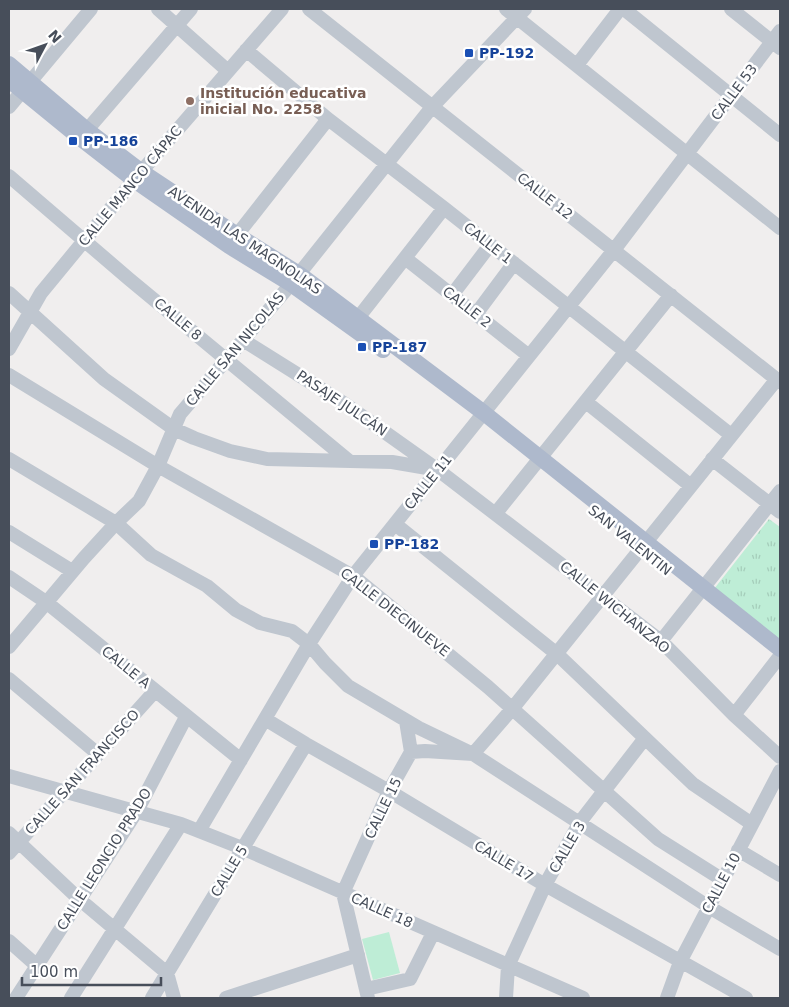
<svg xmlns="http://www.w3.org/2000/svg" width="789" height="1007" viewBox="0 0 789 1007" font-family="'DejaVu Sans',sans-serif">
  <defs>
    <pattern id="park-tufts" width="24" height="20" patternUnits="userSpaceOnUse" patternTransform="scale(1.25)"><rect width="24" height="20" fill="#beedd6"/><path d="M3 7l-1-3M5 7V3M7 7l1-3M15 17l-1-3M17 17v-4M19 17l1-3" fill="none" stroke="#a5cdba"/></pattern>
  </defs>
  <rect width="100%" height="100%" fill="#f0eeee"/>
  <!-- park -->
  <path fill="url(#park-tufts)" d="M769,519L780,527V641L714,589Z"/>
  <!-- pitch -->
  <path fill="#beedd6" d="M389,932L400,973L373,980L362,939Z"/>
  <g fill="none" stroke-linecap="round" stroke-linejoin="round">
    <!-- minor -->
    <path stroke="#bfc6cf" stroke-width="14" d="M158,9L228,71
      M309,9L780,382
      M506,9L780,228
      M624,9L780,135
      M731,9L780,48
      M246,50L328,119L444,208L731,435
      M577,65L620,9
      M9,107L91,9
      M87,130L191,9
      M9,176L129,279L349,461
      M237,235L328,119
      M405,258L529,356
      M9,293L104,379L174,429L194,438L230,451L267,459L392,462L433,469
      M452,295L490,245
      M476,314L514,263
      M358,318L444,208
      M243,340L345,404L438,470L661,641L734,715L780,757
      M9,349L41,293L134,180L282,9
      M9,375L158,466L353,576L488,687L658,839L723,880
      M586,402L691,486
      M9,459L116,523L151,555L207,586L236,610L260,623L292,631L309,644L325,663L348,686L419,728L473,754L709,907L780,949
      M712,459L780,512
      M496,513L671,295
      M395,524L557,654L693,784L752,824
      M9,532L72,571
      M9,577L46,602L241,760
      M661,641L780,491
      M9,647L84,558L116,523L139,501L158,466L180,414L291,284L432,107L525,9
      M9,679L98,754
      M734,715L780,656
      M265,719L306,744L389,791L545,885L746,998
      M411,752L425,751L473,754L512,709L777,379
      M9,776L181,824L242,848L583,998
      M199,831L309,644L353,576L614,250L780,31
      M9,833L79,899L167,973L174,998
      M738,850L780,875
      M9,853L155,691
      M343,893L389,791L411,752L406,721
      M343,893L368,998
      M9,941L36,965
      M366,989L410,979L433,933
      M16,998L137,811L186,717
      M71,998L181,824
      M152,998L306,744
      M226,998L358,955
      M506,998L508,966L545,885L580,822L645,738
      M667,998L680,962L780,771"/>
    <!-- major -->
    <path stroke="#aeb9cc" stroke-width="16" d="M9,64L87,130L142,172L237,235L299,274L484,413L780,649
      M9,80L80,138L134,180L229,246L291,284L383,350"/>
  </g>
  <!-- markers -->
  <g fill="#1a4fb4" stroke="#fff" stroke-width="2">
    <rect x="464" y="48" width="10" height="10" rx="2.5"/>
    <rect x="68" y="136" width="10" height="10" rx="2.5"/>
    <rect x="357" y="342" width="10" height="10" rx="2.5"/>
    <rect x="369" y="539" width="10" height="10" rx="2.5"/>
  </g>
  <circle fill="#8d6e63" stroke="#fff" stroke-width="2" cx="190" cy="101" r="5"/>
  <g text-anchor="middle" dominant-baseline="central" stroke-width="5" stroke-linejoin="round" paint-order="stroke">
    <!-- transit labels -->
    <g font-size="14" font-weight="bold" fill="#164399" stroke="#fff" text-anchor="start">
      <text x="479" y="53">PP-192</text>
      <text x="83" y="141">PP-186</text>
      <text x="372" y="347">PP-187</text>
      <text x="384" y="544">PP-182</text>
    </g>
    <!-- street labels -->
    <g font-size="14" fill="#474e5a" stroke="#fff">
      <text transform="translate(734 92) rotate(-53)">CALLE 53</text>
      <text transform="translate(130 186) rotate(-50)">CALLE MANCO CÁPAC</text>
      <text transform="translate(545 196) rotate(38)">CALLE 12</text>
      <text transform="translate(245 240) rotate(34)">AVENIDA LAS MAGNOLIAS</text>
      <text transform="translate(488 243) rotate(38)">CALLE 1</text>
      <text transform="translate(467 307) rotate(38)">CALLE 2</text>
      <text transform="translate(178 319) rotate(40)">CALLE 8</text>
      <text transform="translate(235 349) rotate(-50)">CALLE SAN NICOLÁS</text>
      <text transform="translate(342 403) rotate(34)">PASAJE JULCÁN</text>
      <text transform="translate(428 482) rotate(-51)">CALLE 11</text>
      <text transform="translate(630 540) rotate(39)">SAN VALENTIN</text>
      <text transform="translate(615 607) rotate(39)">CALLE WICHANZAO</text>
      <text transform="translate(395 612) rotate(38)">CALLE DIECINUEVE</text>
      <text transform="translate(126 667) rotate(39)">CALLE A</text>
      <text transform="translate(82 772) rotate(-48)">CALLE SAN FRANCISCO</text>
      <text transform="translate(383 808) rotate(-64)">CALLE 15</text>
      <text transform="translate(567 847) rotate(-60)">CALLE 3</text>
      <text transform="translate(104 859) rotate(-58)">CALLE LEONCIO PRADO</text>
      <text transform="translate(504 861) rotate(31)">CALLE 17</text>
      <text transform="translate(229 871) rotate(-59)">CALLE 5</text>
      <text transform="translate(721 883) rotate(-62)">CALLE 10</text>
      <text transform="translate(382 910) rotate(24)">CALLE 18</text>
    </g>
    <!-- education labels -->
    <g font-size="14" font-weight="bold" fill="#785e54" stroke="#fff" text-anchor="start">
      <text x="200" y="93">Institución educativa<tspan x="200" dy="16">inicial No. 2258</tspan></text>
    </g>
  </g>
  <!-- border -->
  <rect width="789" height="1007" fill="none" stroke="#474e5a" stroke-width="20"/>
  <!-- north arrow -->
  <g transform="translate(45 45) rotate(49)" stroke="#ffffff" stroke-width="4" paint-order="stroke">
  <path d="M0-4L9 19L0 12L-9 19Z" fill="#474e5a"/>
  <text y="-8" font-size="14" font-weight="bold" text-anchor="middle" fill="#474e5a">N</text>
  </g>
  <!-- scale -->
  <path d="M22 977v8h139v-8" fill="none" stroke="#474e5a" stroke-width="2.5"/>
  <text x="30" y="977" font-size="15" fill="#474e5a" stroke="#ffffff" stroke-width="4" paint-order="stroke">100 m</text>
</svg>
